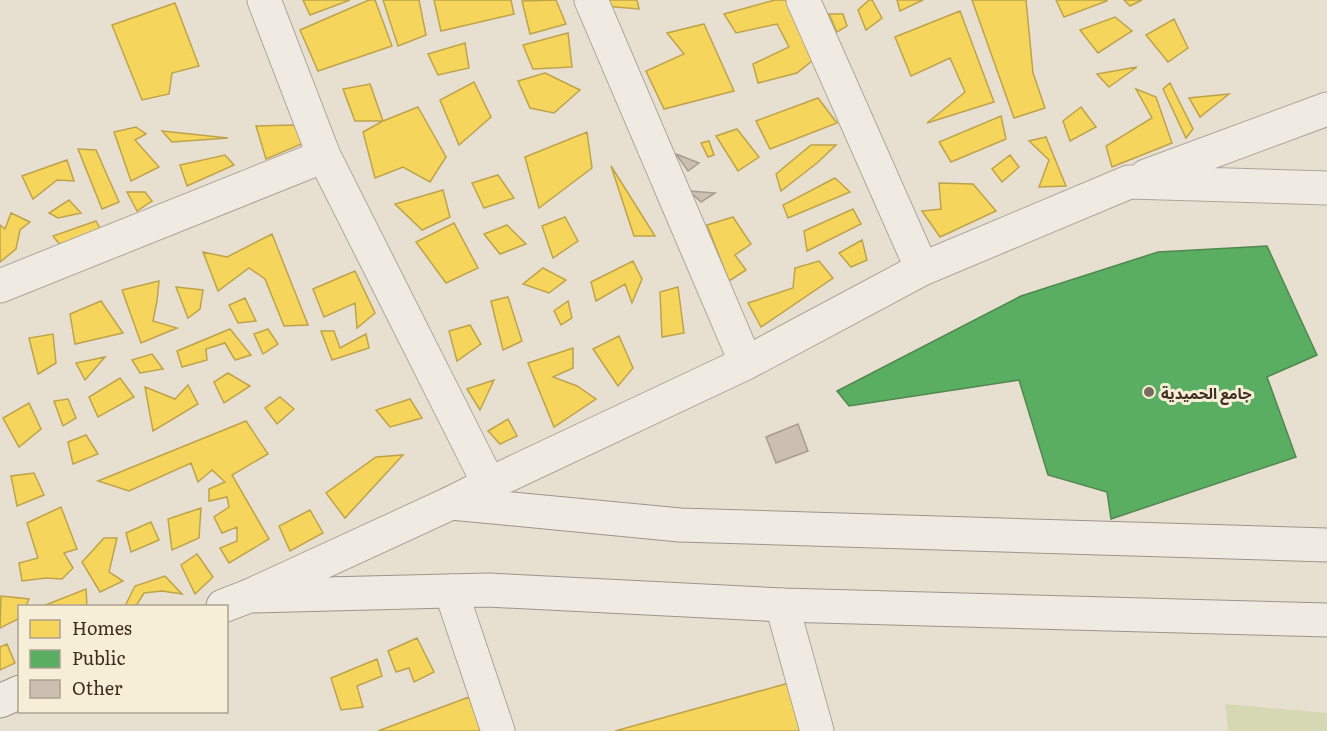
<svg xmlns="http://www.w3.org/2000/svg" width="1327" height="731" viewBox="0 0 1327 731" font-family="Literata,'Noto Sans Arabic',serif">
  <rect width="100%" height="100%" fill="#e7e0d1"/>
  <!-- green -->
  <path fill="#d6d7b3" d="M1225,704L1327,713V731H1228Z"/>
  <!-- homes -->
  <path fill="#f6d55c" stroke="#bea34a" stroke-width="1.5" d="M303,0H350L310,15Z
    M369,0H375L392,46L318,71L300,30Z
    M383,0H419L426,35L398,46Z
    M434,0H511L514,14L441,31Z
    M556,0L566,24L530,34L522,1Z
    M602,0H637L639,9L603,6Z
    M775,0H787L813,60L797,73L758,83L753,64L789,47L777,24L736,33L724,14Z
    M869,0H872L882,18L866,30L858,10Z
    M897,0H923L900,11Z
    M972,0H1026L1033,73L1045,108L1014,118Z
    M1056,0H1107V1L1064,17Z
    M1124,0H1142L1130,6Z
    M175,3L199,66L172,73L169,94L142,100L112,25Z
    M960,11L994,102L927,123L965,92L950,58L911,76L895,37Z
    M829,14H843L847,26L837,32Z
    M1115,17L1132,31L1098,53L1080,30Z
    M1174,19L1188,48L1168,62L1146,35Z
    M704,24L734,91L664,109L646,71L684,54L667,33Z
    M568,33L572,67L533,69L523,45Z
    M465,43L469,68L438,75L428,54Z
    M1137,67L1109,87L1097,74Z
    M545,73L580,90L554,113L530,108L518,81Z
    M474,82L491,117L459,145L440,100Z
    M1170,83L1193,129L1186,138L1163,89Z
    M370,84L383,121H355L343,89Z
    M1136,89L1156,97L1172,143L1112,167L1106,146L1152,118Z
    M1229,94L1200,117L1189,98Z
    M818,98L837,123L770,149L756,121Z
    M418,107L446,157L430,182L403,167L375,178L363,132L383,121Z
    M1081,107L1096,127L1070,141L1063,121Z
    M1001,116L1006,139L951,162L939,142Z
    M294,125L304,143L266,159L256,126Z
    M136,127L146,134L135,140L159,167L131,181L114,132Z
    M737,129L759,157L738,171L716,136Z
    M162,131L228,138L172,142Z
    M587,132L592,168L539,208L525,157Z
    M1046,137L1066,186L1039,187L1049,160L1029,141Z
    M709,141L714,155L708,157L701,143Z
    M811,145H836L817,163L781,191L776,174Z
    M78,149L96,150L119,202L102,209Z
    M225,155L234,165L187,186L180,165Z
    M1010,155L1019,167L1002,182L992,169Z
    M67,160L74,181L57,180L33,199L22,176Z
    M611,166L655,236H634Z
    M498,175L514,198L484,208L472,183Z
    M835,178L850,192L788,218L783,205Z
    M939,183L973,184L996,211L940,237L922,211L941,209Z
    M443,190L450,217L422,230L395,204Z
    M127,192H145L152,201L137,211Z
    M69,200L81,213L58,218L49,213Z
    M853,209L861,224L807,251L804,231Z
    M11,213L30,222L20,230L16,249L0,262V225L5,229Z
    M565,217L578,241L553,258L542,226Z
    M733,217L751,244L735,255L746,270L729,281L707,225Z
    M96,221L101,230L61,246L53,236Z
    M454,223L478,268L446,283L416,242Z
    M507,225L526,244L500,254L484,234Z
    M272,234L308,325L284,326L265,279L249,268L218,291L203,252L227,257Z
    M862,240L867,260L851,267L839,253Z
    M633,261L642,279L632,303L625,284L596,301L591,282Z
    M819,261L833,278L761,327L748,303L793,288L795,268Z
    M543,268L566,280L549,293L523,284Z
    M355,271L375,313L357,328L355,303L324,317L313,289Z
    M159,281L157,301L153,321L177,328L141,343L122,290Z
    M176,287L203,290L200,309L188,318Z
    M678,287L684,333L662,337L660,292Z
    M508,297L522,341L503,350L491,301Z
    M245,298L256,321L238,323L229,305Z
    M101,301L123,333L75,344L70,314Z
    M568,301L572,318L561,325L554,311Z
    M470,325L481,344L457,361L449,331Z
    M230,329L251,355L235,360L225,343L206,349L207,360L182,367L177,351Z
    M268,329L278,344L263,354L254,334Z
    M321,331H334L340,348L366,334L369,348L332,360Z
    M53,334L56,363L38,374L29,338Z
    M619,336L633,368L618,386L593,349Z
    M573,348V368L553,377L577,386L596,399L554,427L528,363Z
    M152,354L163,369L140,373L132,360Z
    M105,357L85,380L76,363Z
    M228,373L250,386L224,403L214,382Z
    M120,378L134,397L98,417L89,397Z
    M494,380L480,410L467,389Z
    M188,385L198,404L153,431L145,387L175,399Z
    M280,397L294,409L277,424L265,408Z
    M68,399L76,418L63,426L54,401Z
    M410,399L422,418L390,427L376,410Z
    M29,403L41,429L19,447L3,418Z
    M508,419L517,436L500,444L488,431Z
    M246,421L268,454L232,475L269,539L229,563L220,548L237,541V527L222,533L214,517L229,507L227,497L209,501V489L225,482L212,470L198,482L191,463L129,491L98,481Z
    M86,435L98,454L73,464L68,442Z
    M403,455L345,518L326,493L376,457Z
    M34,473L44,495L17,506L11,476Z
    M61,507L77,549L64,553L73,568L62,579L46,578L22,581L19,563L38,558L27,523Z
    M201,508L199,538L172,550L168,519Z
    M310,510L323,533L290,551L279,526Z
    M151,522L159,540L131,552L126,533Z
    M104,538H117L109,572L123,581L100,592L82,562Z
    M197,554L213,577L195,594L181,565Z
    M165,576L182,594L162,591L144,593L136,606H125L135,586Z
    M86,589L87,606H43Z
    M1,596L29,599L26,606H20V618L0,628Z
    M417,638L434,672L414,682L409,668L396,672L388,651Z
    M7,644L15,663L0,670V647Z
    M377,659L382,676L357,686L363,707L341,710L331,678Z
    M789,683L801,731H615Z
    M469,697L482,731H378Z"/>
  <!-- public -->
  <path fill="#5aae61" stroke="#51884e" stroke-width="1.5" d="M1267,246L1317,355L1267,377L1296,457L1111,519L1107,492L1048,475L1019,380L849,406L837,391L1021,296L1158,252Z"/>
  <!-- building -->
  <path fill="#cbbfb2" stroke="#a89c90" stroke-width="1.5" d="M676,154L699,163L688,171Z
    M689,191L715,193L701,202Z
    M798,424L808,451L776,463L766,437Z"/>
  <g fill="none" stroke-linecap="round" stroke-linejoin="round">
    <defs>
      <path id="street" d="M264,0L324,156L489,484
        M591,0L746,363
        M803,0L922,269
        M1146,176L1327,109
        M0,286L324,156
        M451,591L498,731
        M249,596L451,503L489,484L746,363L922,269L1129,182L1327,188
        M782,605L817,731"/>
      <path id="secondary" d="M451,503L680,525L1327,545
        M223,606L249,596L488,590L782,605L1327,620
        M0,701L20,692"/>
    </defs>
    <!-- street casing -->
    <use href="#street" stroke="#ada599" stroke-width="35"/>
    <!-- secondary casing -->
    <use href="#secondary" stroke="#9c958a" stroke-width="35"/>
    <!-- street -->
    <use href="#street" stroke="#efebe3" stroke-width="33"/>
    <!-- secondary -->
    <use href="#secondary" stroke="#efebe3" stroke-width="33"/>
  </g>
  <!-- markers -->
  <circle fill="#786c5e" stroke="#f7eed8" stroke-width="2" cx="1149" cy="392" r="6"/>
  <g text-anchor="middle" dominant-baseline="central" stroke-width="6" stroke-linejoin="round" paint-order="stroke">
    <!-- poi labels -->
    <g font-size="15" font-weight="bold" fill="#3d2e20" stroke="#f7eed8" text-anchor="start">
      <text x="1161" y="392">جامع الحميدية</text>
    </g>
  </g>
  <!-- legend -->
  <rect x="18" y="605" width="210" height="108" fill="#f7eed8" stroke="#ada18e" stroke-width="1.5"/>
  <rect x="30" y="620" width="30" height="18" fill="#f6d55c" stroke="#ada18e" stroke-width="1.5"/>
  <text x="72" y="635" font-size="18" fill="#3d2e20">Homes</text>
  <rect x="30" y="650" width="30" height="18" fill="#5aae61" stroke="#ada18e" stroke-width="1.5"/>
  <text x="72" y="665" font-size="18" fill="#3d2e20">Public</text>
  <rect x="30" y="680" width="30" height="18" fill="#cbbfb2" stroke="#ada18e" stroke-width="1.5"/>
  <text x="72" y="695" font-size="18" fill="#3d2e20">Other</text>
</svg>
